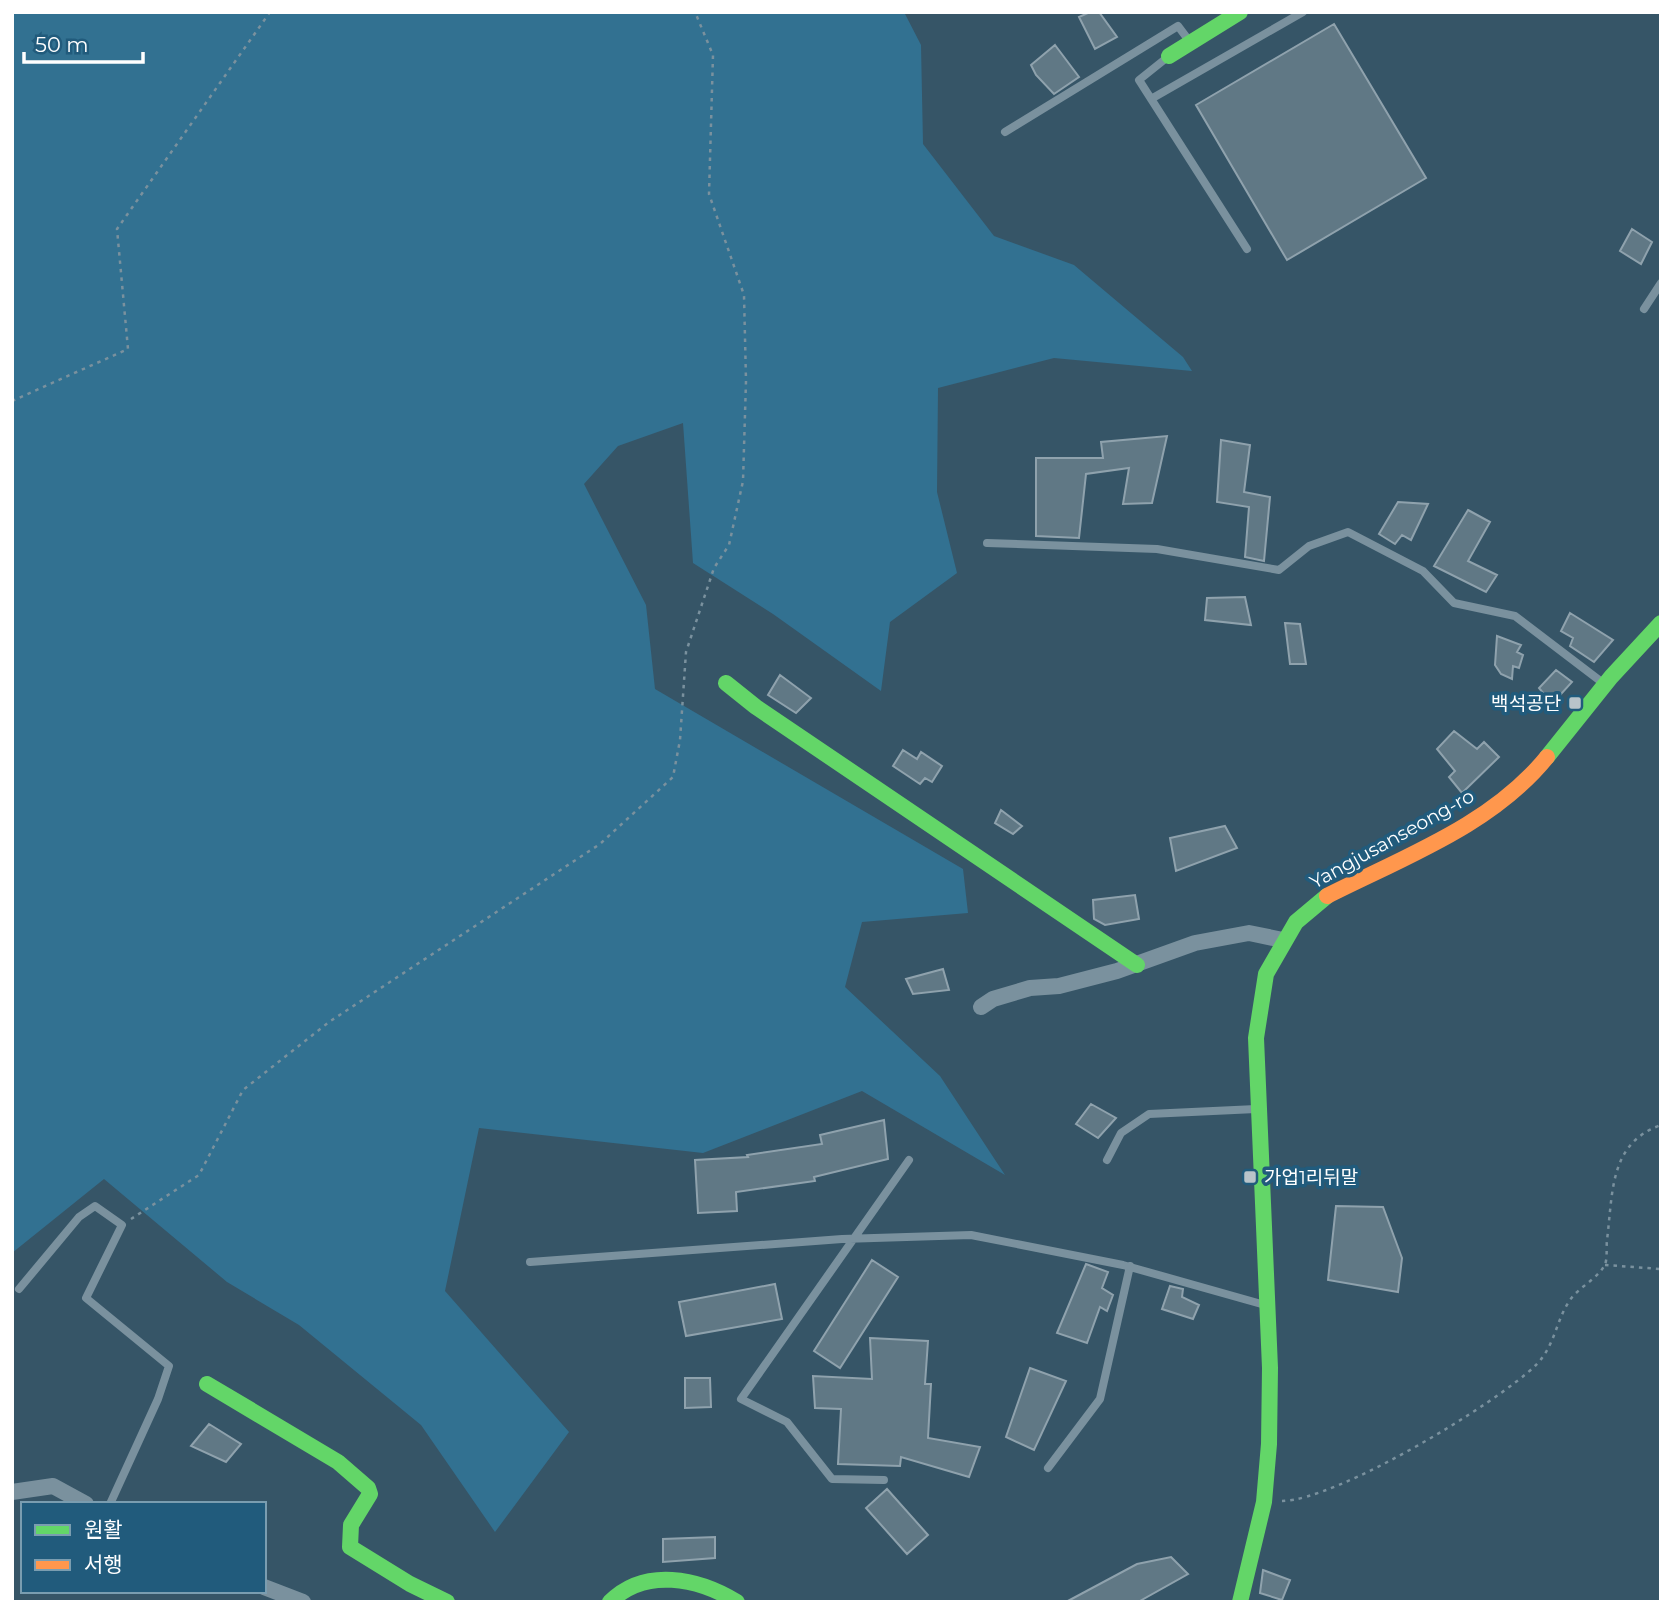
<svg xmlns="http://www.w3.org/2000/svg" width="1673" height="1614" viewBox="0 0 1673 1614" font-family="Montserrat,'Noto Sans KR',sans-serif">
  <rect width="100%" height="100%" fill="#365567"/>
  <!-- green -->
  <path fill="#327191" d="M12,12H904L921,45L923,144L994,236L1074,265L1183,357L1192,371L1054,358L938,388L937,492L957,573L890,622L881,691L773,614L693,563L683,423L618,446L584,484L646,605L655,689L963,869L968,913L862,922L845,987L940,1076L1005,1175L862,1091L703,1153L479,1128L445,1291L569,1432L495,1532L421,1425L299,1325L227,1282L104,1179L12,1253Z"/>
  <!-- building -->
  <path fill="#607885" stroke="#8fa2ad" stroke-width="2" d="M1090,12H1099L1117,37L1095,49L1079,17Z
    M1334,24L1426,178L1287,260L1196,105Z
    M1055,45L1079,77L1054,94L1036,75L1031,65Z
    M1632,229L1652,242L1641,264L1620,251Z
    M1167,436L1152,503L1123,504L1129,468L1086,474L1079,538L1036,536V458H1103L1101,442Z
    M1221,440L1250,445L1244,492L1270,497L1264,561L1245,557L1249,507L1217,502Z
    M1398,502L1428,504L1411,540L1402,535L1395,544L1379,534Z
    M1468,510L1490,522L1468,561L1497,575L1486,592L1434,566Z
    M1245,597L1251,625L1205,620L1207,598Z
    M1570,613L1613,640L1594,662L1570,646L1573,638L1561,631Z
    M1285,623L1300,624L1306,664H1290Z
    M1497,636L1521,645L1517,652L1523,655L1519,668L1513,666L1512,679L1501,674L1495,665Z
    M1556,670L1572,682L1552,704L1539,688Z
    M780,675L811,698L796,713L768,695Z
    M1454,731L1477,749L1484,742L1499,757L1462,793L1449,777L1455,771L1437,749Z
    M903,750L917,759L921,752L942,766L932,782L925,778L920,784L893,766Z
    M1001,810L1022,826L1013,834L995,823Z
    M1225,826L1237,848L1176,871L1170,838Z
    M1135,895L1139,919L1105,925L1094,919L1093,900Z
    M943,969L949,990L913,994L906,979Z
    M1091,1104L1116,1118L1098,1138L1076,1124Z
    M884,1120L888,1159L814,1177L815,1181L736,1192L737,1211L698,1213L695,1160L748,1157L747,1155L822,1144L820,1135Z
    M1336,1206L1383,1207L1402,1258L1398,1292L1328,1280Z
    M872,1260L898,1277L840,1368L814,1351Z
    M1086,1264L1108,1272L1102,1288L1113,1295L1107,1311L1100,1307L1087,1343L1057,1333Z
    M775,1284L782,1319L686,1336L679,1302Z
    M1170,1286L1183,1289L1182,1297L1199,1305L1193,1319L1162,1309Z
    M870,1338L928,1341L925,1384H931L928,1438L980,1447L969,1477L901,1457L900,1466L838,1464L841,1409L815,1408L813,1376L872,1379Z
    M1030,1368L1066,1381L1034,1450L1006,1437Z
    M685,1378H710L711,1407L685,1408Z
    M209,1424L241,1444L226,1462L191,1446Z
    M887,1489L928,1535L907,1554L866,1508Z
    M715,1537V1558L663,1562V1539Z
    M1171,1557L1188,1574L1138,1602H1066L1137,1564Z
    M1263,1570L1290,1580L1282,1600L1260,1593Z"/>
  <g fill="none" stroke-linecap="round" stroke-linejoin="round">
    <!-- path -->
    <path stroke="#7a919e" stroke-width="2.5" stroke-dasharray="3.5 5" stroke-linecap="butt" d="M12,401L128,349L117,229L270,12
      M131,1219L199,1175L243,1090L329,1022L600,844L673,777L680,740L686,652L714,568L729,545L743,481L746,381L744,295L709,194L713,55L695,12
      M1605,1265L1661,1269
      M1282,1501C1337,1500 1496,1404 1536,1365C1555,1346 1556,1320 1570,1300C1579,1287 1597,1279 1604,1266C1608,1261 1606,1247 1607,1240C1613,1193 1609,1143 1661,1125"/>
    <!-- lane -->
    <path stroke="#7a919e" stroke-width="8" d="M1169,56L1139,80L1247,249
      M1151,99L1303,12
      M1005,132L1178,26L1190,42
      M1644,309L1661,283
      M987,543L1157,549L1279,570L1309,546L1348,532L1423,571L1454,603L1515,616L1603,683
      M1107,1160L1121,1133L1149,1114L1256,1109
      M530,1262L842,1239L971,1235L1123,1265L1265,1305
      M19,1289L79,1217L95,1206L122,1225L86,1298L169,1366L158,1399L110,1504
      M1048,1468L1100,1399L1130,1266
      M884,1480L832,1479L787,1422L741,1399L909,1160"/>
    <!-- street -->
    <path stroke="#7a919e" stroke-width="16" d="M981,1007L993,999L1030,988L1059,986L1117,971L1195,943L1249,933L1283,940
      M12,1492L53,1486L86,1504
      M264,1587L303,1602"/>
    <!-- fast -->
    <path stroke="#63d668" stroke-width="16" d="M1169,56L1240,12
      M726,683L756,707L1137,965
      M1547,757L1611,677L1661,623
      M207,1384L338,1462L368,1488L370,1494L351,1525L350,1547L410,1584L447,1602
      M610,1602C645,1567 698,1578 737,1602
      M1240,1602L1264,1502L1269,1444L1270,1368L1256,1038L1266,974L1296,922L1327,896"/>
    <!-- slow -->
    <path stroke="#ff974d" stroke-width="16" d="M1327,896C1404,857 1492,825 1547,757"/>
  </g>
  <!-- markers -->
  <g fill="#b9c4ca" stroke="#215b7c" stroke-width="2.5">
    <rect x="1568" y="696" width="14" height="14" rx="3.5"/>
    <rect x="1243" y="1170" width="14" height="14" rx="3.5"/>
  </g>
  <g text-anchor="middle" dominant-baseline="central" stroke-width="7" stroke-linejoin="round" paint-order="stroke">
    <!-- poi labels -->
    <g font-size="19" fill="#fff" stroke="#215b7c" text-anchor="end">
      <text x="1561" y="703">백석공단</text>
      <text x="1264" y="1177" text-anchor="start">가업1리뒤말</text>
    </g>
    <!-- street labels -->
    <g font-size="19" fill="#fff" stroke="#215b7c">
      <text transform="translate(1392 839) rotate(-29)">Yangjusanseong-ro</text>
    </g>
  </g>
  <!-- border -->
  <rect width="1673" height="1614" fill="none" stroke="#ffffff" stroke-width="28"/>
  <!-- legend -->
  <rect x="21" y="1502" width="245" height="91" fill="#215b7c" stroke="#7a9db0" stroke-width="2"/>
  <rect x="35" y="1525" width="35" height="10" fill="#63d668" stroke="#7a9db0" stroke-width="2"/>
  <text x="84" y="1537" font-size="21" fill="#ffffff">원활</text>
  <rect x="35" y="1560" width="35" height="10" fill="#ff974d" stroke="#7a9db0" stroke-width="2"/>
  <text x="84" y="1572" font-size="21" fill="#ffffff">서행</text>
  <!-- scale -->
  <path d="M24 52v10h119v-10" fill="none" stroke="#ffffff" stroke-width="3.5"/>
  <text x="35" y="52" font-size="21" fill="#ffffff" stroke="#215b7c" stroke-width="5" paint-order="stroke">50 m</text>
</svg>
